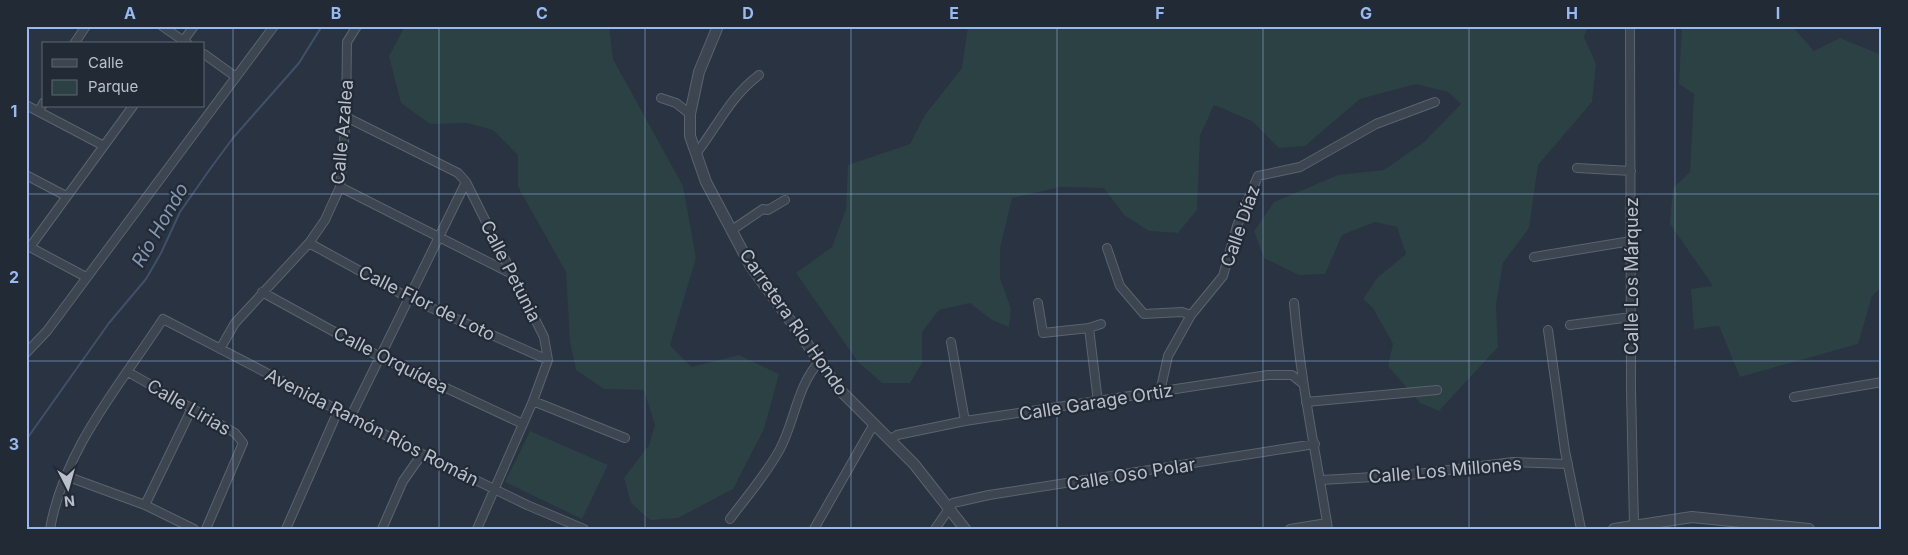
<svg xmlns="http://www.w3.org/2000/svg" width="1908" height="555" viewBox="0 0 1908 555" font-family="Inter,sans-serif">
  <rect width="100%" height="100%" fill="#293341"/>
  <!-- green -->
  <path fill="#2c4143" d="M405,26H609L613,59L683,186L696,258L670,345L691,367L739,355L779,374L764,429L733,489L678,518L650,520L631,503L624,478L649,445L655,425L644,390L604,389L576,370L570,342L566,272L518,187V155L493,130L467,123L430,124L401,103L389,56Z
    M968,26H1588L1584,37L1596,64L1592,102L1538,165L1529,228L1503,263L1496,305L1498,347L1439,411L1420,403L1388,366L1393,344L1373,308L1363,299L1378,277L1406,254L1397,227L1375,222L1342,235L1325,274L1299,275L1264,258L1254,231L1274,202L1338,175L1384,170L1424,142L1461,104L1448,92L1416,84L1360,99L1305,146L1279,148L1252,121L1214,105L1200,136L1197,210L1178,233L1149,231L1124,215L1104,188L1060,187L1012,198L1000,248V278L1011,309L1009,327L992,320L970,303L939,310L922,332V363L910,383H882L858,362L796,273L832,247L846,209L848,165L910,144L925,115L962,68Z
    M1682,26H1792L1814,51L1840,38L1882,55V287L1872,296L1858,344L1740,377L1719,326L1694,329L1691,289L1713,286L1670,224L1673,188L1690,172L1694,94L1679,84Z
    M530,431L608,465L582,519L505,482Z"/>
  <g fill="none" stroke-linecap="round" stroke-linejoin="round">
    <!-- stream -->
    <path stroke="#405069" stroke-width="2" d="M26,440L109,323L146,279L161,253L180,212L210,169L233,138L299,63L322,26"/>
    <defs>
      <path id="minor" d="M162,26L188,44
        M1630,26L1631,390L1634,525
        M74,44L86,26
        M181,44L194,26
        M204,54L236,77
        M661,98L676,103L690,114
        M26,105L104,146
        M39,111L44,102
        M346,117L458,173L466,182L544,337L548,360L533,401L477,529
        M696,154C718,125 730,97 759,75
        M1577,168L1631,171
        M26,175L66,196
        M340,187L512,274
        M732,230L763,209L768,210L785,200
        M309,243L409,298L548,360
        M26,245L86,277
        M30,247L133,106
        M1107,248L1120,286L1144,314L1182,312L1191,315
        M1534,257L1631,241
        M262,292L380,357L523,424
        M1038,303L1043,333L1089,328L1101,324
        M1294,303C1300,379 1316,453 1328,529
        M1570,325L1631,317
        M1089,328L1098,402
        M1548,330L1565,451L1581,529
        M951,342L965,421
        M220,349L235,323L309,243L325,220L340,187L346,117L347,42L357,26
        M26,353L47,331L274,26
        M128,372L235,433L243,443L206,529
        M1160,392L1168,356L1191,315L1223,276L1237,226L1258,176L1300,167L1376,124L1435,102
        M1794,397L1882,382
        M533,401L625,438
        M1306,402L1437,390
        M350,418L466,182
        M890,440L897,435L965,421L1268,375H1292L1302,383
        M66,476L145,505L194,529
        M1321,480L1409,475L1513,462L1568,464
        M145,505L192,408
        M730,519C747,496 766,475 780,449C795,421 797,385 820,361
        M50,529C64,449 120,385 163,319L422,454L527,505L584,529
        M286,529L338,411
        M382,529L403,481L422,454
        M814,529L874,424
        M935,529L953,503L989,495L1315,444
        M1290,529L1327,523"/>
      <path id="tertiary" d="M718,26L699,72L690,114V136L706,182L750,265L841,391L914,464L965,529
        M1614,529L1692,517L1809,529"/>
    </defs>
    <!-- minor casing -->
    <use href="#minor" stroke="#5b636e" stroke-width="10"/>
    <!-- tertiary casing -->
    <use href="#tertiary" stroke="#5b636e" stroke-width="12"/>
    <!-- minor -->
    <use href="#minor" stroke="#3d4551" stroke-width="8"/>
    <!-- tertiary -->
    <use href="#tertiary" stroke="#3d4551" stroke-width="10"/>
  </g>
  <!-- grid -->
  <path fill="none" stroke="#99b9f1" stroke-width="1" stroke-opacity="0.55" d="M233,26V529M439,26V529M645,26V529M851,26V529M1057,26V529M1263,26V529M1469,26V529M1675,26V529M26,194H1882M26,361H1882"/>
  <g text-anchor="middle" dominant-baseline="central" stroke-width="4.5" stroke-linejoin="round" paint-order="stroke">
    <!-- street labels -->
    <g font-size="18" fill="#bac0cb" stroke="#222a36">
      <text transform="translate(342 132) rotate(-85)">Calle Azalea</text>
      <text transform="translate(1240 226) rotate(-71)">Calle Díaz</text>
      <text transform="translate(511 271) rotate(63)">Calle Petunia</text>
      <text transform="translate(1631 276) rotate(-90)">Calle Los Márquez</text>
      <text transform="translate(427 303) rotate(26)">Calle Flor de Loto</text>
      <text transform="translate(794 322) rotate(55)">Carretera Río Hondo</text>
      <text transform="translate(391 360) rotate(27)">Calle Orquídea</text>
      <text transform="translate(1096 402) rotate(-9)">Calle Garage Ortiz</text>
      <text transform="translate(189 407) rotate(30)">Calle Lirias</text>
      <text transform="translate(372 427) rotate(27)">Avenida Ramón Ríos Román</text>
      <text transform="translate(1445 470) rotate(-5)">Calle Los Millones</text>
      <text transform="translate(1131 474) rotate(-9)">Calle Oso Polar</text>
    </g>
    <!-- water labels -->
    <g font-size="19" font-style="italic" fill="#8496b0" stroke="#222a36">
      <text transform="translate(160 225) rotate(-60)">Río Hondo</text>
    </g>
  </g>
  <!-- border -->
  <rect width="1908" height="555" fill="none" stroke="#222a36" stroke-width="55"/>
  <!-- legend -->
  <rect x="42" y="42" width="162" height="65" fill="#222a36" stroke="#5f6672"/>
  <rect x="52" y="59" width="25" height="8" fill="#3d4551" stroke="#5f6672"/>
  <text x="88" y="68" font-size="15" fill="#bac0cb">Calle</text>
  <rect x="52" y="80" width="25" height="15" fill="#2c4143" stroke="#5f6672"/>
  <text x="88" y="92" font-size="15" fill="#bac0cb">Parque</text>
  <!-- north arrow -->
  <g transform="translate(68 488) rotate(174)" stroke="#222a36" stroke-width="4" paint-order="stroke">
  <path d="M0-4L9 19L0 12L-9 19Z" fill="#bac0cb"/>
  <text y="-8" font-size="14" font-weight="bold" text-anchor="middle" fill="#bac0cb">N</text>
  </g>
  <rect x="28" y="28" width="1852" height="500" fill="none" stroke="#99b9f1" stroke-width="2"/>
  <g font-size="16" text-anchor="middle" font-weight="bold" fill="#99b9f1">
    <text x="130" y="19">A</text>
    <text x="336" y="19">B</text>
    <text x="542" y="19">C</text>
    <text x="748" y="19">D</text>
    <text x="954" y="19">E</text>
    <text x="1160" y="19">F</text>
    <text x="1366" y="19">G</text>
    <text x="1572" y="19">H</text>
    <text x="1778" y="19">I</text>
    <text x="14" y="117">1</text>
    <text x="14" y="283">2</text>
    <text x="14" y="450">3</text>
  </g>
</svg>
